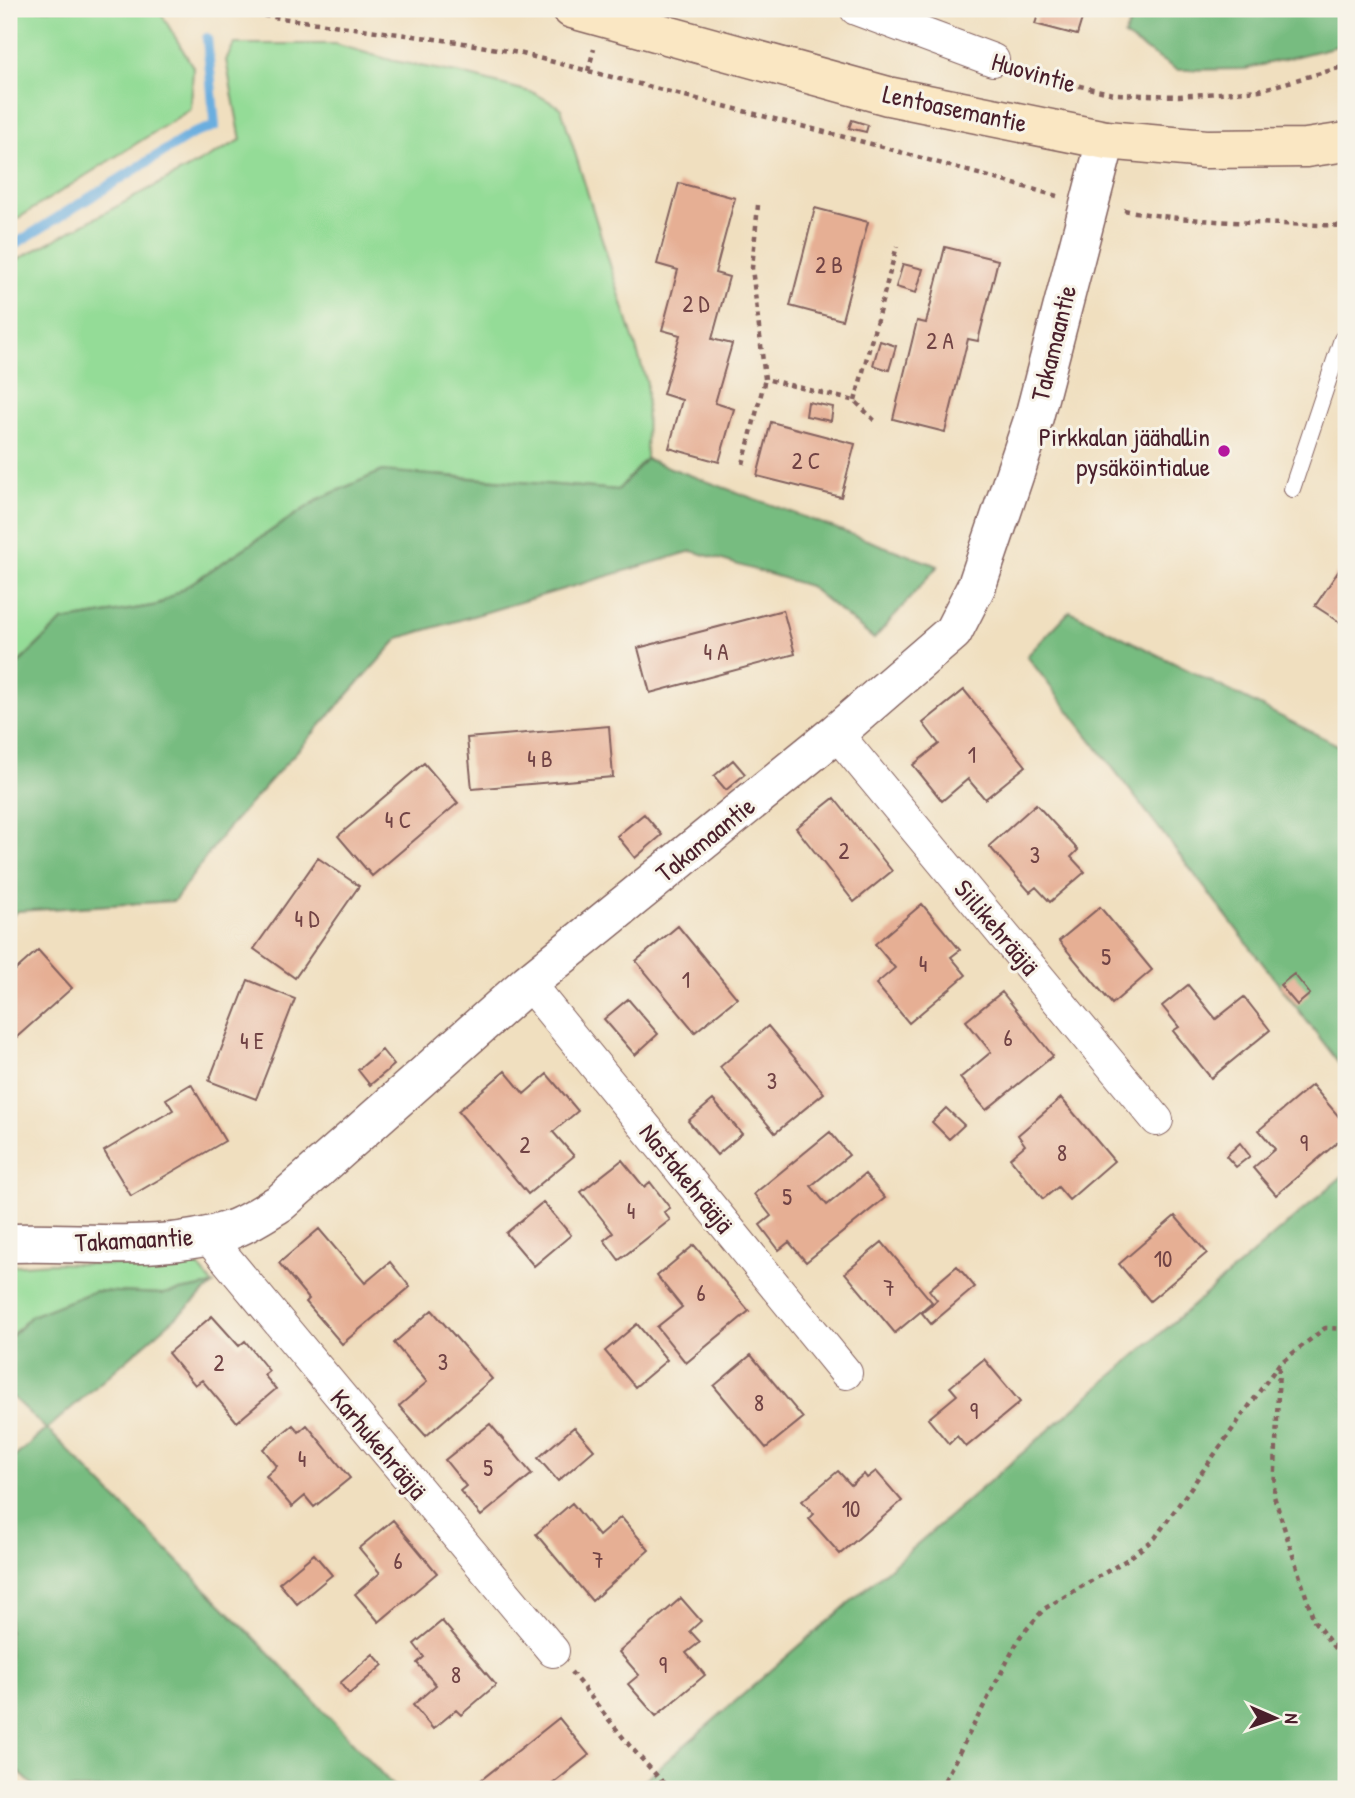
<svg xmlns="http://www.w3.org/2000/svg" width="1355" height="1798" viewBox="0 0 1355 1798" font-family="'Patrick Hand',sans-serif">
  <rect width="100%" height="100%" fill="#f7f3e8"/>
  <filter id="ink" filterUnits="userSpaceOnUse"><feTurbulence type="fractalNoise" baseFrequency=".0143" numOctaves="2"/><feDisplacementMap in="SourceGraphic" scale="14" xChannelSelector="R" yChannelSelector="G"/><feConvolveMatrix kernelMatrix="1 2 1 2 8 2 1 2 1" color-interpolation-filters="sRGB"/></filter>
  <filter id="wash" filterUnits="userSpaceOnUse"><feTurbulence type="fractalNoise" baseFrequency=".00686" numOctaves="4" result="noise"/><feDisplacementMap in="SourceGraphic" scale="28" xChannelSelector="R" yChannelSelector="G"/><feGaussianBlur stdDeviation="1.57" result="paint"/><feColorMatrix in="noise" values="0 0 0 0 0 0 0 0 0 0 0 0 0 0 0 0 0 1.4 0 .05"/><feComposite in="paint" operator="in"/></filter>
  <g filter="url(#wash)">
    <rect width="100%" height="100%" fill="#f0dfbf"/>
    <!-- green -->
    <path fill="#94dc97" stroke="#6f7e61" stroke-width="2" d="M9,9H156L159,10L193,67L191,109L9,224Z
      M234,44H335L394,61L462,74L534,93L561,108L647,383L646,459L618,490L438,475L321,498L158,605L62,621L9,672V264L241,140L226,60Z
      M50,1263L199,1267L213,1285L163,1294L95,1291L31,1316L9,1338V1266Z"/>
    <!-- forest -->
    <path fill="#77bc80" stroke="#606e56" stroke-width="2" d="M1137,9H1346V44L1245,69L1177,70L1124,36Z
      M646,459L938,566L874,639L809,586L692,551L399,638L226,830L174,901L18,911L9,918V673L62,621L158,605L321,498L382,471L618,490Z
      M1070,611L1346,749V1072L1027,656Z
      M1346,1173V1789H634Z
      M213,1285L47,1429L277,1661L396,1789H37L9,1763V1462L46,1429L9,1394V1339L31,1316L95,1291L163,1294Z"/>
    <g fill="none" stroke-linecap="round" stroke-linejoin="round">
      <!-- stream -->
      <path stroke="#6aaedf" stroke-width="10" d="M9,248L192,134L215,126L207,38"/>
    </g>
    <g id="blocks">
      <!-- building -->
      <path fill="#e6af94" d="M1040,9H1085L1077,35L1035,24Z
        M852,120L868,125L866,132L849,128Z
        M679,183L735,198L715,273L729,277L712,339L732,344L715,403L734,409L719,462L669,448L682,400L663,394L680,335L662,330L678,270L657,264Z
        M815,208L868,222L842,320L790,306Z
        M945,247L998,260L978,341L968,339L945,432L893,419L917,321L926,323Z
        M903,264L923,269L916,293L896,287Z
        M880,341L896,346L889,370L873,365Z
        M808,402L833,407L831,421L806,416Z
        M771,422L855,444L841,497L757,476Z
        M1346,560V626L1315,606Z
        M783,610L795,654L650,693L638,648Z
        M964,690L1026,766L985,799L968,779L942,801L913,765L939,744L923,723Z
        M609,726L613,777L472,789L467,738Z
        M733,760L745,774L726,790L714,776Z
        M424,763L458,803L372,876L338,836Z
        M834,798L892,871L854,902L796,828Z
        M1036,804L1078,850L1071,857L1085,872L1050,902L1036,887L1030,892L989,846Z
        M644,814L662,835L635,858L617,836Z
        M318,858L359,886L295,978L254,949Z
        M922,904L960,950L951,957L966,975L909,1023L876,984L895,968L875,944Z
        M1100,907L1152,970L1112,1004L1059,941Z
        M678,926L737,998L695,1032L636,961Z
        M38,950L72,988L9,1044V976Z
        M1294,974L1310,994L1297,1005L1280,985Z
        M248,980L295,999L256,1099L209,1081Z
        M1188,985L1216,1019L1244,997L1270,1030L1211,1078L1173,1031L1179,1027L1162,1006Z
        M1002,992L1053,1056L986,1110L960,1078L991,1052L966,1021Z
        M628,999L658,1034L635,1055L604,1019Z
        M768,1026L824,1093L775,1133L720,1067Z
        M382,1050L394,1065L370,1085L358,1070Z
        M505,1071L524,1094L547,1074L578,1111L553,1132L574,1156L528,1194L458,1111Z
        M191,1084L225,1141L131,1196L104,1151L173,1110L166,1099Z
        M1312,1085L1346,1125V1135L1276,1195L1253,1168L1275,1149L1259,1130Z
        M1061,1098L1114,1161L1069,1200L1058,1187L1043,1199L1010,1158L1025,1145L1018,1135Z
        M713,1100L742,1134L717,1155L688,1121Z
        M946,1108L964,1125L949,1139L932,1122Z
        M830,1132L849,1155L811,1186L827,1205L865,1174L885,1198L806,1262L789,1242L779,1250L760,1225L771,1216L754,1194Z
        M1240,1143L1250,1156L1236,1167L1226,1156Z
        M622,1160L644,1187L650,1182L670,1208L664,1212L670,1220L619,1260L604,1240L613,1233L581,1192Z
        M543,1202L571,1235L534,1266L506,1233Z
        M1175,1216L1207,1253L1150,1301L1119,1264Z
        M319,1229L365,1283L390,1262L410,1287L342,1344L306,1302L309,1299L279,1263Z
        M882,1242L932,1302L895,1333L845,1273Z
        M694,1245L749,1311L686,1363L657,1327L682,1307L657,1276Z
        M957,1266L975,1287L931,1324L922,1313L937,1300L929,1290Z
        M432,1310L492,1379L426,1436L399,1406L427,1382L394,1343Z
        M212,1316L239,1346L245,1341L269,1371L264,1375L276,1389L237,1422L202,1380L195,1385L168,1353Z
        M637,1324L667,1360L635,1387L605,1351Z
        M751,1355L803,1418L766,1448L714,1386Z
        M984,1359L1020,1402L966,1447L957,1436L949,1444L928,1419L957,1395L950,1387Z
        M490,1424L532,1474L481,1516L460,1491L466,1486L445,1460Z
        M293,1425L299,1432L307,1425L350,1478L314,1507L305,1496L292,1507L266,1476L277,1466L263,1449Z
        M574,1427L594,1450L558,1481L538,1458Z
        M838,1471L851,1485L864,1474L867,1478L876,1471L902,1501L840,1554L809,1519L814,1514L802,1501Z
        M572,1503L599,1536L621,1517L649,1550L592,1601L536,1534Z
        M393,1520L437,1573L379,1622L355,1594L380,1573L359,1548Z
        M314,1554L332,1575L297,1604L279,1583Z
        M681,1598L701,1621L690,1631L700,1642L686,1653L705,1675L656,1716L628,1684L639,1675L619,1652Z
        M442,1621L496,1685L461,1715L456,1710L433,1729L413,1705L436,1685L417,1663L424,1657L414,1644Z
        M373,1654L383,1665L349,1694L340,1683Z
        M559,1718L589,1755L546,1789H480L476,1784Z"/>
    </g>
  </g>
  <g filter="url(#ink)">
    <use href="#blocks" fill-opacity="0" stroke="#84625f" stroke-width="2"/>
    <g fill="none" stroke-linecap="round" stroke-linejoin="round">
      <defs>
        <path id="service" d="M1292,489L1342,339L1346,341"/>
        <path id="minor" d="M856,9L993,60
          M836,733L1157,1120
          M528,983L846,1373
          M207,1236L553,1651"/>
        <path id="tertiary" d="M9,1243C83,1240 161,1254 233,1229C249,1223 265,1212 280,1203L528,983L836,733L953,632L977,585L1034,417L1106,140"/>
        <path id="secondary" d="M572,9L888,96L1106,140L1206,149L1306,148L1346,142"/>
      </defs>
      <!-- service casing -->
      <use href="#service" stroke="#84625f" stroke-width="18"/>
      <!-- minor casing -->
      <use href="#minor" stroke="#84625f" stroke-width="34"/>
      <!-- tertiary casing -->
      <use href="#tertiary" stroke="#84625f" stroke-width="41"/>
      <!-- secondary casing -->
      <use href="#secondary" stroke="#84625f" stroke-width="41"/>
      <!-- path -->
      <path stroke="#84625f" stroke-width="4.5" stroke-dasharray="5 5" stroke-linecap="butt" d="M214,9L458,42L519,53L875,145L1057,196
        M1021,70L1050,79L1114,94L1179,96L1260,90L1346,66
        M588,71L594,49
        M758,205L752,268L765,379L855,401L877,423
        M1124,210C1197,224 1273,223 1346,226
        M855,401L897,246
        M743,464L765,379
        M1279,1367L1274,1496L1314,1621L1346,1663
        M571,1672L629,1745L669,1789
        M940,1789L1020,1637L1044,1609L1128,1559L1155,1538L1279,1364L1325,1328L1346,1329"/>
      <!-- service -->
      <use href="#service" stroke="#fff" stroke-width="16"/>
      <!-- minor -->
      <use href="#minor" stroke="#fff" stroke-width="32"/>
      <!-- tertiary -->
      <use href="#tertiary" stroke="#fff" stroke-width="38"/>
      <!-- secondary -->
      <use href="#secondary" stroke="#fae7c3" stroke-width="38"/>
    </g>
  </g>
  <!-- markers -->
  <circle fill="#b5179e" stroke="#f7f3e8" stroke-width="2.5" cx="1224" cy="451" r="7"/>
  <g text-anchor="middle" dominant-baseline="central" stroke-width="6" stroke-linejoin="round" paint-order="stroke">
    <!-- number labels -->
    <g font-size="23" fill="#714345">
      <text x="829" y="264">2 B</text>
      <text x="696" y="303">2 D</text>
      <text x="940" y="340">2 A</text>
      <text x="806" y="460">2 C</text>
      <text x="716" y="651">4 A</text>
      <text x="972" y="754">1</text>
      <text x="540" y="758">4 B</text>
      <text x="398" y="819">4 C</text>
      <text x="844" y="850">2</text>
      <text x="1035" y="854">3</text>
      <text x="307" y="918">4 D</text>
      <text x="1106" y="956">5</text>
      <text x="923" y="963">4</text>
      <text x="686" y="979">1</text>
      <text x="1008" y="1037">6</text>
      <text x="252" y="1040">4 E</text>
      <text x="772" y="1080">3</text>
      <text x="1304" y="1142">9</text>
      <text x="525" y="1144">2</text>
      <text x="1062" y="1152">8</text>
      <text x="787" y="1196">5</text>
      <text x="631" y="1210">4</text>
      <text x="1163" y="1258">10</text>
      <text x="889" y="1287">7</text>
      <text x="701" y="1292">6</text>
      <text x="443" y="1361">3</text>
      <text x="219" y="1362">2</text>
      <text x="759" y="1402">8</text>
      <text x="974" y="1410">9</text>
      <text x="302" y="1458">4</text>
      <text x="488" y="1467">5</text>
      <text x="851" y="1508">10</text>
      <text x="598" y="1559">7</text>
      <text x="398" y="1560">6</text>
      <text x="663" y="1664">9</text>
      <text x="456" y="1674">8</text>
    </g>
    <!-- street labels -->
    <g font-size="26" fill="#4a1f2b" stroke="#f7f3e8">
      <text transform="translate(1034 72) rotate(16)">Huovintie</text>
      <text transform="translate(955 108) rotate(12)">Lentoasemantie</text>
      <text transform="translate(1053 343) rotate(-76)">Takamaantie</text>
      <text transform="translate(705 839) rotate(-39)">Takamaantie</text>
      <text transform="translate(997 927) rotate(50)">Siilikehrääjä</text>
      <text transform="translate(687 1178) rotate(51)">Nastakehrääjä</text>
      <text transform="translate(134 1239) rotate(-3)">Takamaantie</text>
      <text transform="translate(379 1444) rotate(50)">Karhukehrääjä</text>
    </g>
    <!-- poi labels -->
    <g font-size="26" fill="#4a1f2b" stroke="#f7f3e8" text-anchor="end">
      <text x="1210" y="436">Pirkkalan jäähallin<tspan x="1210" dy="30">pysäköintialue</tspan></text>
    </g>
  </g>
  <!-- margin -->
  <rect width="1355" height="1798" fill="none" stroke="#f7f3e8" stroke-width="35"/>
  <!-- north arrow -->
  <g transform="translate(1275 1718) rotate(92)" stroke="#f7f3e8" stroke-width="5" paint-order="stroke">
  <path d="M0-5L12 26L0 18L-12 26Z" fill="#4a1f2b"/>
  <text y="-10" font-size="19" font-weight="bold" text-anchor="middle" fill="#4a1f2b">N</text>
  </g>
</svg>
